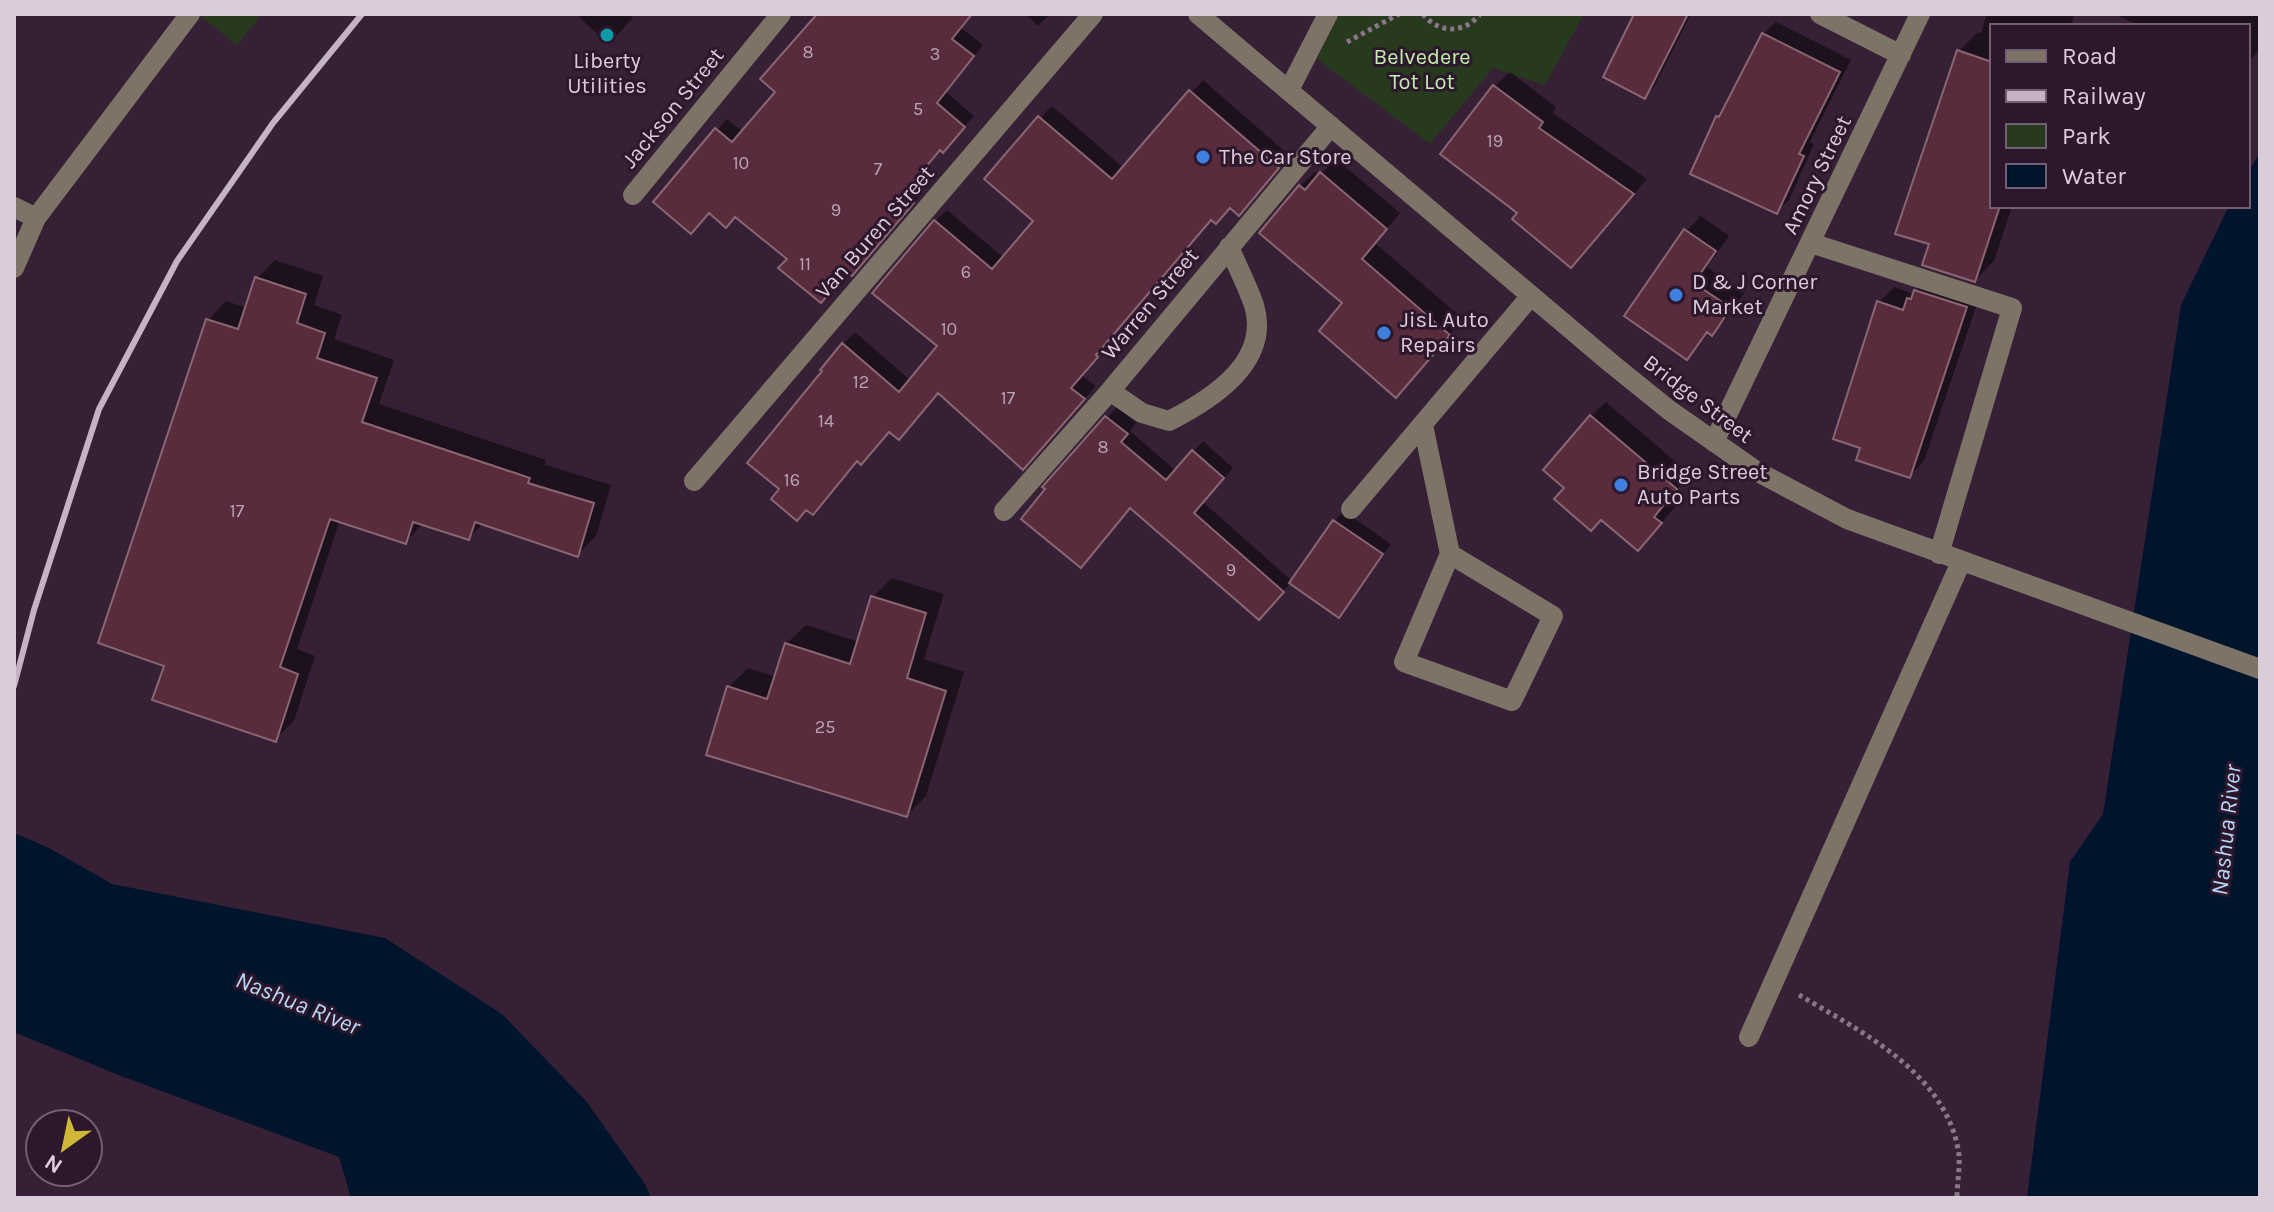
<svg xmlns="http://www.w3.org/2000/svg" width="2274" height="1212" viewBox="0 0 2274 1212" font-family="Karla,sans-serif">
  <rect width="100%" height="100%" fill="#362036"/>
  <!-- green -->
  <path fill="#283a1e" d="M198,14H262L237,45Z
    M1339,14H1584L1545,85L1493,68L1430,144L1317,59Z"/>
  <!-- water -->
  <path fill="#00152c" d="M2260,153V1198H2027L2070,862L2103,814L2181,305L2229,206H2248V172Z
    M14,833L49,848L112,884L385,938L502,1014L586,1101L645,1184L651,1198H351L339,1157L116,1074L14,1032Z"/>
  <!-- shadow -->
  <path fill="#0007" d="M582,14H629L633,18L608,44L579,17Z
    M817,14H971L961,28L983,45L946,92L974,116L953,140L941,148L912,182L923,192L862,263L848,271L790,258L735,215L656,202L727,119L743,132L778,92Z
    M1025,14H1050L1038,26Z
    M1637,14H1691L1654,87L1644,96Z
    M1987,14L2074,15L2071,26H1992V206H2012L1994,261L1975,280L1932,243L1959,51L1978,32L1981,33Z
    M2115,14H2260V48L2248,64V26H2139Z
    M1776,22L1851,60L1810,142L1814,144L1789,200L1776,212L1718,117L1726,110L1763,34Z
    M1510,72L1556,107L1553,113L1647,179L1585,251L1520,213L1443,154L1495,86Z
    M1203,80L1289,155L1251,201L1231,206L1212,218L1106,342L1108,344L1081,375L1096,386L1035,455L939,391L858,459L843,344L855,332L911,381L940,346L935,221L947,210L1004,258L1035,221L1040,118L1052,106L1124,168Z
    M1336,159L1400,213L1375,243L1463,319L1410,380L1345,303L1300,186L1315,172L1319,176Z
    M1701,216L1729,236L1707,267L1744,293L1726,319L1712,333L1709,332L1687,358L1686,231Z
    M275,260L323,276L314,305L342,315L334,339L394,360L379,404L546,460L545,465L611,485L596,536L578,554L484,523L468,538L424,523L405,542L340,520L297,649L315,656L294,721L275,739L166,664L208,320L226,301L247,308L257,278Z
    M1930,276L1981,292L1924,461L1910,476L1879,302L1894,287L1913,294Z
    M1606,402L1690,474L1667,501L1675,507L1652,534L1591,416Z
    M1117,407L1136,423L1130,431L1176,471L1203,441L1233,468L1203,502L1292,581L1335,521L1344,511L1391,544L1348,605L1338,615L1291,582L1269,608L1131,507L1091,556L1045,487Z
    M892,578L944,594L924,659L964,672L926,796L907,815L729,687L748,668L776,677L786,644L806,625L859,642L873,597Z"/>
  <!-- building -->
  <path fill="#582c3d" stroke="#8a6672" stroke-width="2" d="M817,14H972L952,39L974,56L937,103L965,127L943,153L940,150L903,194L914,203L852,276L847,272L821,303L778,268L787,259L735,217L726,228L709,213L691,234L653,202L715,128L732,142L775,92L760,79Z
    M1634,14H1688L1645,99L1603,77Z
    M1762,33L1840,72L1799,154L1804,156L1777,214L1690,174L1716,116L1719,117Z
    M1957,50L1992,62V206H2000L1975,282L1922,265L1929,244L1895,234Z
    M1493,85L1543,122L1539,128L1634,194L1571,268L1512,219L1517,213L1440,154Z
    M1189,90L1279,168L1239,216L1230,208L1216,224L1211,220L1096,355L1098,357L1071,388L1085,399L1023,470L938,393L899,440L889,432L861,465L857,461L813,515L806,510L797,521L771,499L779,489L747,463L822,371L820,370L842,343L899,392L937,346L872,293L934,220L992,269L1033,221L984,179L1038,116L1112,179Z
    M1320,172L1387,229L1362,259L1450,335L1396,398L1319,331L1342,303L1259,233L1299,185L1305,190Z
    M1684,229L1716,251L1694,283L1731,308L1712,336L1707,332L1687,360L1624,316Z
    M255,277L306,294L297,323L325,333L317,358L377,378L362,422L530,478L528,483L594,503L578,557L475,522L469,540L413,522L406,544L330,519L280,667L298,674L276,742L152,700L164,666L98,643L206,319L238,329Z
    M1914,290L1967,307L1910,478L1856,460L1860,448L1833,439L1877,301L1903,310L1907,298L1911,299Z
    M1590,415L1677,489L1654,517L1662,523L1638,551L1601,520L1591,531L1554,499L1564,488L1543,470Z
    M1105,416L1128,434L1121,442L1166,480L1192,450L1224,478L1194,513L1284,592L1259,620L1130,508L1081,568L1021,519L1045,489L1042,487Z
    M1333,520L1383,554L1339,618L1289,583Z
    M871,596L926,613L907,678L946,691L907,817L706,755L727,686L767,699L785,643L850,664Z"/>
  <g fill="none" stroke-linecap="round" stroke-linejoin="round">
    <!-- path -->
    <path stroke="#897789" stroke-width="5" stroke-dasharray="4 4" stroke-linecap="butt" d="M1423,14C1439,34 1464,34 1480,14
      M1347,42L1399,14
      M1799,995C1862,1032 1948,1074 1959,1155C1960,1168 1957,1184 1957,1198"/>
    <!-- minor -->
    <path stroke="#7d7367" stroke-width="20" d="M1198,14L1612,364L1669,410L1756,471L1847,519L2260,669
      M1820,14L1901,55
      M1289,90L1328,14
      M633,195L781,14
      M14,207L36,218L190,14
      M1811,243L2012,308L1939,554
      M14,268L36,218
      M1110,391L1142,413L1169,421C1212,399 1271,362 1254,305C1247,285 1237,266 1229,247
      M1423,425L1450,554
      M1714,442L1920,14
      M694,481L1093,14
      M1351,509L1530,297
      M1004,511L1110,391L1331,126
      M1450,554L1553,616L1512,701L1404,662Z
      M1749,1037L1961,562"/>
    <!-- rail -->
    <path stroke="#c4b4c3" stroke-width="6" d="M14,686L34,610L99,409L177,261L273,123L362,14"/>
  </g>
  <!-- markers -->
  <circle fill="#0f9aa8" stroke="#2c172c" stroke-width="3" cx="607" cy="35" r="8"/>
  <g fill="#3f7fe0" stroke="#2c172c" stroke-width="3">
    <circle cx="1203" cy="157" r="8"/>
    <circle cx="1676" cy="295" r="8"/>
    <circle cx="1384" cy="333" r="8"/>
    <circle cx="1621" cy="485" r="8"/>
  </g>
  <g text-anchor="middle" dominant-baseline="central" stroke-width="6" stroke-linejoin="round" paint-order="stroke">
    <!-- number labels -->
    <g font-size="18" fill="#baa4b3">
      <text x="808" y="52">8</text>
      <text x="935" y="54">3</text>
      <text x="918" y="109">5</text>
      <text x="1495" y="141">19</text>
      <text x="741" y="163">10</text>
      <text x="878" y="169">7</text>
      <text x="836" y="210">9</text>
      <text x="805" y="264">11</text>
      <text x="966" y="272">6</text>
      <text x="949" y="329">10</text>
      <text x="861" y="382">12</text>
      <text x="1008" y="398">17</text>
      <text x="826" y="421">14</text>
      <text x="1103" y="447">8</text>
      <text x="792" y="480">16</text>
      <text x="237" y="511">17</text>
      <text x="1231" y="570">9</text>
      <text x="825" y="727">25</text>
    </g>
    <!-- park labels -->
    <g font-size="22" fill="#c1edac" stroke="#2c172c">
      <text x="1422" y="57">Belvedere<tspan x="1422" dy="25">Tot Lot</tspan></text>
    </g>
    <!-- poi labels -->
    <g font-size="22" fill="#dbccda" stroke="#2c172c" text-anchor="start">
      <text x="607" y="61" text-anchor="middle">Liberty<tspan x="607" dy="25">Utilities</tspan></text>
      <text x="1219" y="157">The Car Store</text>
      <text x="1692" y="282">D &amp; J Corner<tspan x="1692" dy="25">Market</tspan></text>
      <text x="1400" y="320">JisL Auto<tspan x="1400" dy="25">Repairs</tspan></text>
      <text x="1637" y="472">Bridge Street<tspan x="1637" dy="25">Auto Parts</tspan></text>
    </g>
    <!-- street labels -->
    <g font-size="22" fill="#dbccda" stroke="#2c172c">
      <text transform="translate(673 108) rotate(-51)">Jackson Street</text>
      <text transform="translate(1817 175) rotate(-64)">Amory Street</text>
      <text transform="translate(875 232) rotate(-49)">Van Buren Street</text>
      <text transform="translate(1150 304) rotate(-50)">Warren Street</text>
      <text transform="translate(1698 399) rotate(37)">Bridge Street</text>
    </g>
    <!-- water labels -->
    <g font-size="24" font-style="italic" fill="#b8d8fa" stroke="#2c172c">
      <text transform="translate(2226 830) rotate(-84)">Nashua River</text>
      <text transform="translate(298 1003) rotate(22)">Nashua River</text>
    </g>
  </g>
  <!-- border -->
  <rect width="2274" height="1212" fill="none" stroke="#dbccda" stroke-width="32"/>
  <!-- legend -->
  <rect x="1990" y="24" width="260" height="184" fill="#2c172c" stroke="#725f72" stroke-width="2"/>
  <rect x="2006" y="50" width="40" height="12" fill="#7d7367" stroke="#725f72" stroke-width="2"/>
  <text x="2062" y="64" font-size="24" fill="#dbccda">Road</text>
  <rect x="2006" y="90" width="40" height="12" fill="#c4b4c3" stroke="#725f72" stroke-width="2"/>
  <text x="2062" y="104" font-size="24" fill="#dbccda">Railway</text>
  <rect x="2006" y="124" width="40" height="24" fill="#283a1e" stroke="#725f72" stroke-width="2"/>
  <text x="2062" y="144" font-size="24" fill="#dbccda">Park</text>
  <rect x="2006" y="164" width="40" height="24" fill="#00152c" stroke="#725f72" stroke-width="2"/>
  <text x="2062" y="184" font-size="24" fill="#dbccda">Water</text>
  <!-- north arrow -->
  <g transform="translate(64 1148) rotate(213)"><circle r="38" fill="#2c172c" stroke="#725f72" stroke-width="2"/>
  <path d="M0-6L14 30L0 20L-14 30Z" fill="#d1b736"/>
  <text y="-12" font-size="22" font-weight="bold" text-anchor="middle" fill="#dbccda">N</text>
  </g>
</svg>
